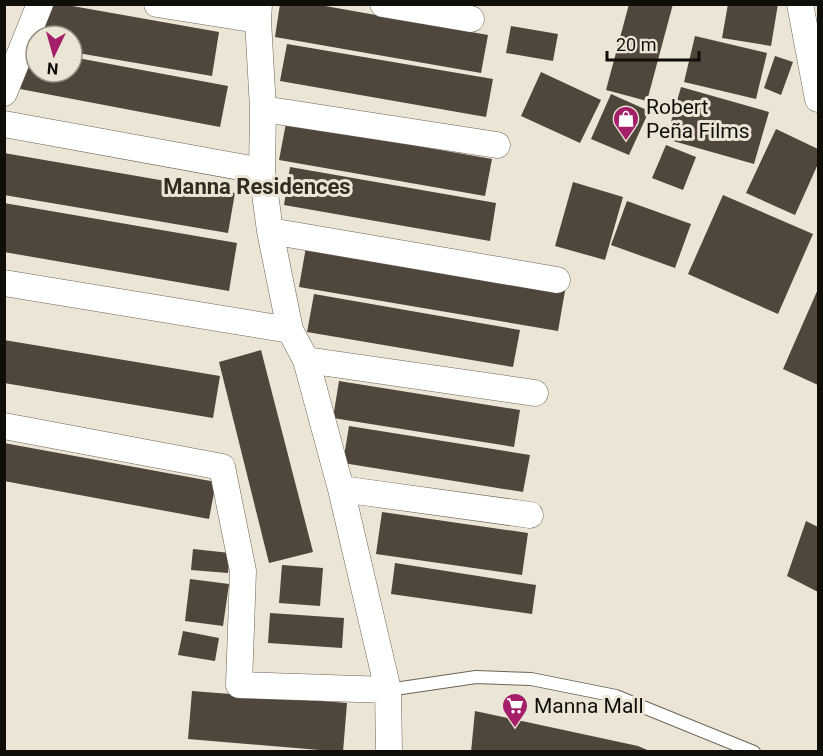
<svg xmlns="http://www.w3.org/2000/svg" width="823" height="756" viewBox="0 0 823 756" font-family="Roboto,sans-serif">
  <rect width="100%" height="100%" fill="#ebe5d6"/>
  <!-- building -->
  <path fill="#4f463c" d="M48,4H61L219,32L212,76L72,52V36H42Z
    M280,4H314L488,35L481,73L275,37Z
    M629,4H673L647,101L606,90Z
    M728,4H778L771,46L722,38Z
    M511,26L558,34L553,61L506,53Z
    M695,36L767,53L756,99L684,82Z
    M287,44L493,79L486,117L280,81Z
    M28,49L36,50V72H72V57L228,86L220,127L20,89Z
    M775,56L793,62L781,95L764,88Z
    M541,72L601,100L580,143L521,116Z
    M681,87L769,112L754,164L666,139Z
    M611,94L649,111L629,155L591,139Z
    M286,123L492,159L485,196L279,160Z
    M776,129L818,149V164L795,215L746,193Z
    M666,145L696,157L683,190L652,178Z
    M4,153L235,193L228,233L4,195Z
    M290,167L496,203L490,241L284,205Z
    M573,182L623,197L605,260L555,246Z
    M723,195L813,234L778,314L688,274Z
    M627,201L691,224L675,268L611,245Z
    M4,203L237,243L229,291L4,252Z
    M306,247L565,291L558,331L299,287Z
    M818,289V385L783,369Z
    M314,294L520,330L513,367L307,332Z
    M4,340L220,376L213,418L4,383Z
    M261,350L313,552L269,563L219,362Z
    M339,381L520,410L514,447L333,418Z
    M349,426L530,455L523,492L343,463Z
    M4,443L216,482L209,519L4,481Z
    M382,512L528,533L522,575L376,554Z
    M806,521L818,527V592L787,576Z
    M193,549L230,553L228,573L191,570Z
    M395,563L536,585L532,614L391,594Z
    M282,565L323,568L320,606L279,603Z
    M190,579L229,584L223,626L185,621Z
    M270,613L344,618L342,648L268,643Z
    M183,631L219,638L215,661L178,655Z
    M192,691L347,703L343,752L188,739Z
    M475,711L638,746L652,752H471Z"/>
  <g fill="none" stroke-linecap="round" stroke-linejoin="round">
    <defs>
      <path id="lane" d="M388,690L476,677L531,679L616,696L754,752"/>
      <path id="street" d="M157,4L258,20
        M259,4L258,20L263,109L262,171L270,231L290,330L306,360L341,489L388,690L389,752
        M383,4L471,19
        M800,4L818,99
        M4,93L40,4
        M263,109L497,145
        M4,124L262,171
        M270,231L557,280
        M4,283L290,330
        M306,360L535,393
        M4,426L222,467L243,571L239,685L388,690
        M341,489L530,515"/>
    </defs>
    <!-- lane casing -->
    <use href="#lane" stroke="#6a6558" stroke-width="14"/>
    <!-- street casing -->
    <use href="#street" stroke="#6a6558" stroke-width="27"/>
    <!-- lane -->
    <use href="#lane" stroke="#fff" stroke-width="12"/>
    <!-- street -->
    <use href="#street" stroke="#fff" stroke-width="26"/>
  </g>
  <!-- icons -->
  <defs>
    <symbol id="shop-pin" viewBox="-11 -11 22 30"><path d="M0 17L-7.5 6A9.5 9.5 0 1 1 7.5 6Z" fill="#a41e6a" stroke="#ebe5d6"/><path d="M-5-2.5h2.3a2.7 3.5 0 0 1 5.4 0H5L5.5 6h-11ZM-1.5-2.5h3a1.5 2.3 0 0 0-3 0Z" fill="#fff"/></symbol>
    <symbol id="supermarket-pin" viewBox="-11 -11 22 30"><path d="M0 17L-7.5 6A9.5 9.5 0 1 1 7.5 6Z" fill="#a41e6a" stroke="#ebe5d6"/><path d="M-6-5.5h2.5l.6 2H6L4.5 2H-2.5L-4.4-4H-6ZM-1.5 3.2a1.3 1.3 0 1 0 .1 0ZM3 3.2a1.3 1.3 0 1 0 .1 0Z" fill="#fff"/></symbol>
  </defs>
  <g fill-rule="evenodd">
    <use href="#shop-pin" x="611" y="104" width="30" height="40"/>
    <use href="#supermarket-pin" x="500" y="691" width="30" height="40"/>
  </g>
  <g text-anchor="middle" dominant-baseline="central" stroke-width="6" stroke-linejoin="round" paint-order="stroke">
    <!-- poi labels -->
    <g font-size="21" fill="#100e09" stroke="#ebe5d6" text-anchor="start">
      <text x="646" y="107">Robert<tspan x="646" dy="24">Peña Films</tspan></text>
      <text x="534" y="706">Manna Mall</text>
    </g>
    <!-- neighbourhood labels -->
    <g font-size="22" font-weight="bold" fill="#302c20" stroke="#ebe5d6">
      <text x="257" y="186">Manna Residences</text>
    </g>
  </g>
  <!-- border -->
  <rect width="823" height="756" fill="none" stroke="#100e09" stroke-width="12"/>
  <!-- north arrow -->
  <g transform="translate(54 54) rotate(185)"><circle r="28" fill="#ebe5d6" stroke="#938f84" stroke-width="1.5"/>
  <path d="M0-4.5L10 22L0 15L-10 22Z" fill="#a41e6a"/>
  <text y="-9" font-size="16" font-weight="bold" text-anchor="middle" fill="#100e09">N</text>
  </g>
  <!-- scale -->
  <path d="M607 51v9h92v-9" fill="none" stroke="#100e09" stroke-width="3"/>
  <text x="616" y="51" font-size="18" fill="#100e09" stroke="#ebe5d6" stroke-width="4.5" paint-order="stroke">20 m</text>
</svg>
